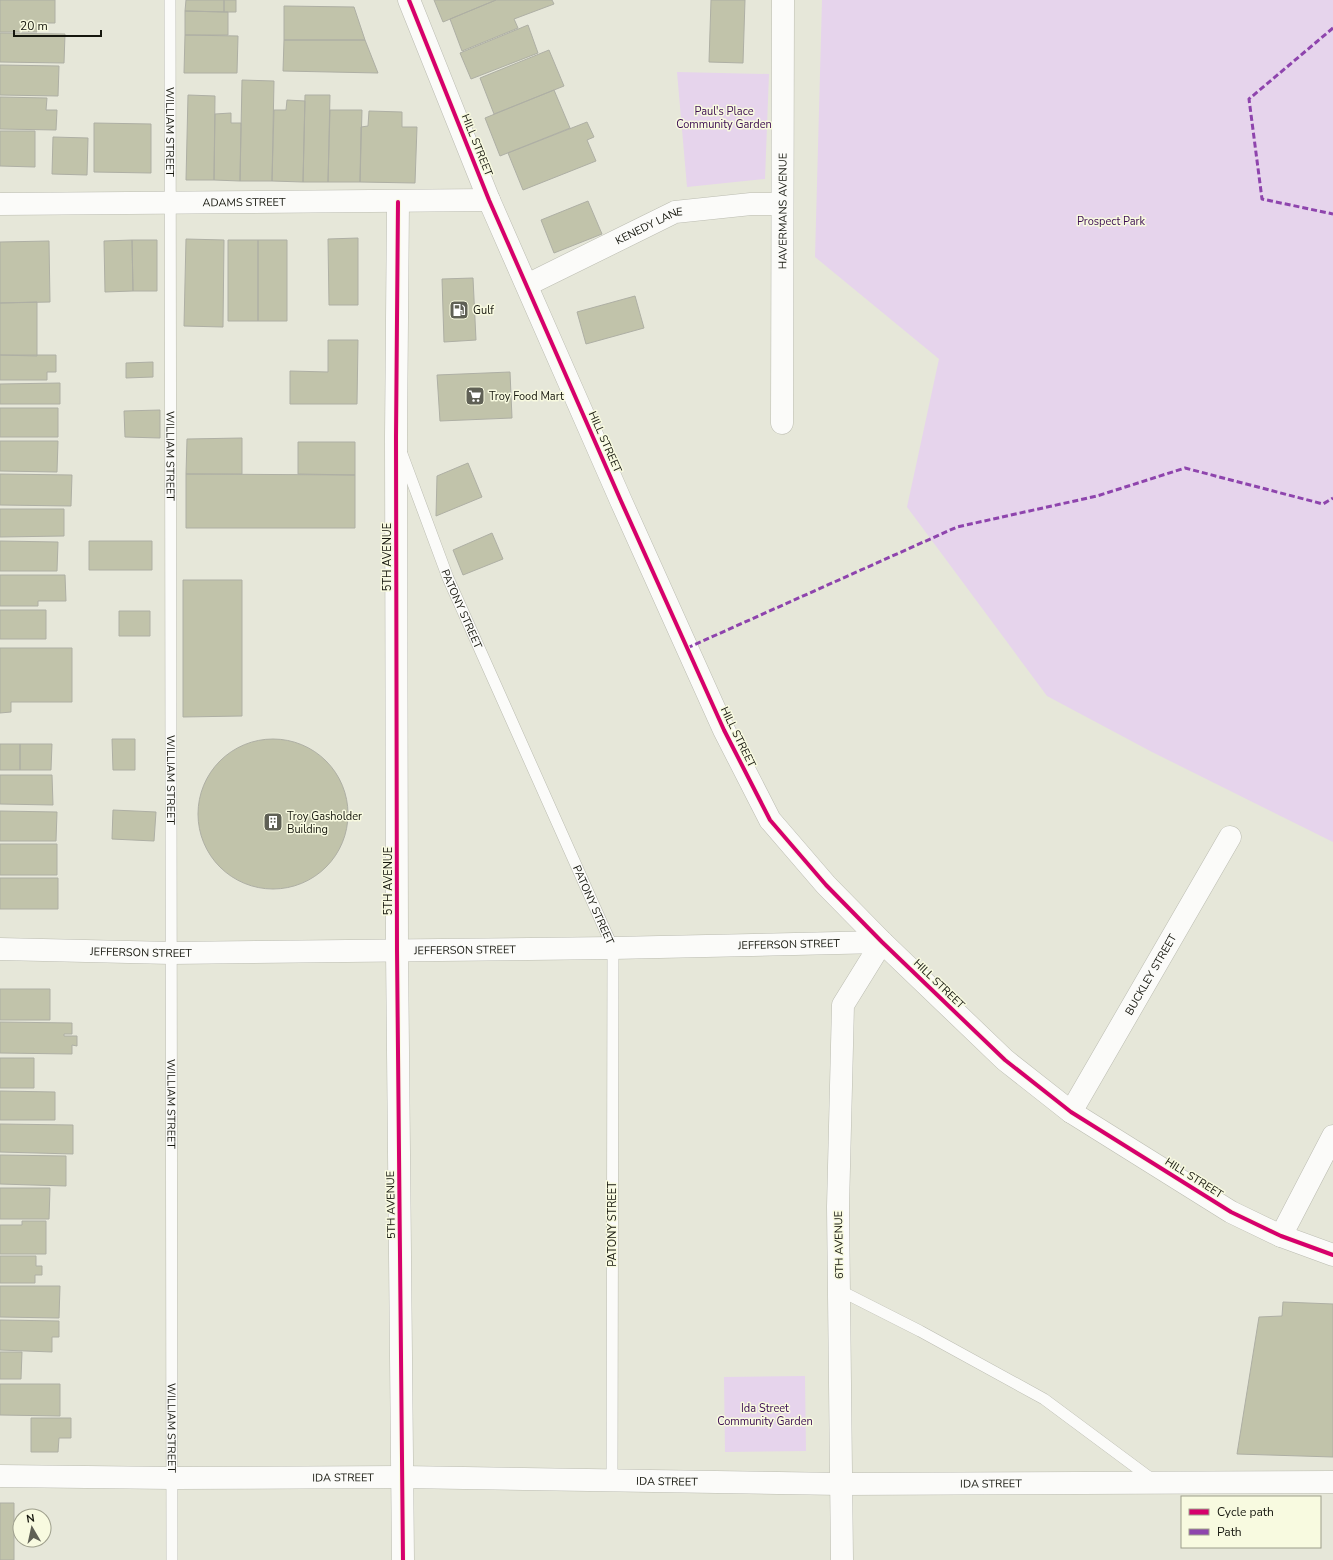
<svg xmlns="http://www.w3.org/2000/svg" width="1333" height="1560" viewBox="0 0 1333 1560" font-family="'Nunito Sans',sans-serif">
  <rect width="100%" height="100%" fill="#e6e7d9"/>
  <!-- green -->
  <path fill="#e6d4ec" d="M822,0H1333V842L1152,752L1047,696L907,507L939,359L815,257Z
    M677,72L769,74L765,179L687,187Z
    M805,1376L806,1451L725,1452L724,1377Z"/>
  <!-- building -->
  <path fill="#c1c3aa" stroke="#aeafa4" d="M0,0H55V23H37V32H0Z
    M186,0H224V12L185,11Z
    M224,0H236V12H224Z
    M434,0H496L443,22Z
    M496,0H552L554,4L514,19L518,28L462,51L450,19Z
    M711,0H745L743,63L709,62Z
    M284,6L354,7L365,40H284Z
    M185,11L228,12V35H185Z
    M528,25L538,53L471,79L460,53Z
    M0,33L65,34L64,63L0,62Z
    M185,35L238,36L237,73H184Z
    M284,40H365L378,73L283,71Z
    M549,50L564,86L494,114L480,78Z
    M0,65L59,66L58,96L0,95Z
    M242,80L274,81L272,181H240Z
    M554,90L570,128L500,156L485,118Z
    M188,95L215,96L214,180H186Z
    M305,95H330L328,182H303Z
    M0,97L47,98L46,110H57L56,130L0,129Z
    M287,100L305,101L303,182L272,181L274,110H286Z
    M330,110H362L360,182H328Z
    M369,111L402,112V127H417L415,183L360,182L361,127L368,126Z
    M231,113V123H241L240,181L214,180L215,114Z
    M587,122L594,137L587,140L596,161L523,190L508,153Z
    M94,123L151,124V173L94,172Z
    M0,131H35V167L0,166Z
    M53,137L88,138L87,175L52,174Z
    M588,201L602,234L554,253L541,220Z
    M358,238V305H329L328,239Z
    M186,239L224,240L223,327L184,326Z
    M132,240L133,291L105,292L104,241Z
    M132,240H157V291H133Z
    M228,240H258V321H228Z
    M258,240H287V321H258Z
    M49,241L50,302L0,303V242Z
    M473,278L476,340L444,342L442,279Z
    M635,296L644,328L586,344L577,312Z
    M37,302V356L0,355V303Z
    M328,340H358L357,404H290V371L328,372Z
    M0,355H56V372H47V380H0Z
    M153,362V377L126,378V363Z
    M510,372L512,418L440,421L437,375Z
    M60,383V404H0V384Z
    M0,408H58V437H0Z
    M160,410V438L125,437L124,411Z
    M242,438V474H186L187,439Z
    M0,441H58L57,472L0,471Z
    M298,442H355V475L298,474Z
    M468,463L482,497L436,516L437,476Z
    M0,474L72,475L71,506L0,505Z
    M186,474L355,475V528H186Z
    M0,509H64V536L0,537Z
    M492,533L503,559L463,575L453,550Z
    M0,541L58,542L57,571H0Z
    M89,541H152V570H89Z
    M0,575H65L66,601H38V606H0Z
    M183,580H242V716L183,717Z
    M0,610H46V639H0Z
    M119,611H150V636H119Z
    M0,648H72V702H11V712L0,713Z
    M112,739H135V770H113Z
    M198 814a75 75 0 1 1 150 0a75 75 0 1 1-150 0Z
    M0,744H20V770H0Z
    M20,744H52L51,770H20Z
    M0,775H52L53,805L0,804Z
    M113,810L156,812L154,841L112,839Z
    M0,811L57,812L56,841H0Z
    M0,844H57V875H0Z
    M0,878H58V909H0Z
    M0,989H50V1020H0Z
    M0,1022L72,1023V1034H64V1036H77V1046L72,1045V1054L0,1053Z
    M0,1058H34V1088H0Z
    M0,1091L55,1092V1120H0Z
    M0,1124L73,1125V1154L0,1152Z
    M0,1155L66,1156V1186L0,1184Z
    M0,1188H50L49,1219H0Z
    M22,1221H46V1254H0V1225H22Z
    M0,1256H36V1266H42V1275H35V1283H0Z
    M0,1286H60L59,1318L0,1317Z
    M1283,1302L1333,1304V1457L1237,1454L1259,1317L1282,1316Z
    M0,1320L59,1321V1337H52V1352L0,1350Z
    M0,1352H22L21,1379H0Z
    M0,1384H60V1416L0,1415Z
    M31,1418H71V1438H59L58,1452H31Z
    M0,1503H14V1560H0Z"/>
  <g fill="none" stroke-linecap="round" stroke-linejoin="round">
    <defs>
      <g id="service">
        <path id="s1" d="M170,0L172,1560"/>
        <path id="s2" d="M402,454L448,578L613,948L612,1480"/>
        <path d="M839,1290L920,1331L1044,1399L1153,1480"/>
      </g>
      <g id="minor">
        <path d="M398,202L396,437L397,950L403,1560"/>
        <path id="s3" d="M527,285L675,212L751,204H782"/>
        <path id="s4" d="M782,423L783,0"/>
        <path id="s5" d="M0,949L171,953L613,948L882,942"/>
        <path id="s6" d="M1071,1112L1230,837"/>
        <path d="M1281,1236L1333,1136"/>
        <path id="s7" d="M0,1476L172,1478L403,1477L841,1484L1333,1482"/>
        <path d="M842,1560L838,1207L843,1005L882,942"/>
      </g>
      <g id="tertiary">
        <path d="M409,0L489,200L621,501L724,730L770,820L826,885L882,942L1005,1060L1071,1112L1231,1212L1281,1236L1333,1255"/>
        <path id="s8" d="M0,204L489,200"/>
      </g>
    </defs>
    <!-- service casing -->
    <use href="#service" stroke="#bbbcb1" stroke-width="12"/>
    <!-- minor casing -->
    <use href="#minor" stroke="#bbbcb1" stroke-width="23"/>
    <!-- tertiary casing -->
    <use href="#tertiary" stroke="#bbbcb1" stroke-width="23"/>
    <!-- service -->
    <use href="#service" stroke="#fbfbf9" stroke-width="11"/>
    <!-- minor -->
    <use href="#minor" stroke="#fbfbf9" stroke-width="22"/>
    <!-- tertiary -->
    <use href="#tertiary" stroke="#fbfbf9" stroke-width="22"/>
    <!-- quiet -->
    <path stroke="#8e44ad" stroke-width="3" stroke-dasharray="6 3" stroke-linecap="butt" d="M1333,28L1249,99L1262,199L1333,214
      M687,648L957,527L1097,496L1185,468L1323,504L1333,498"/>
    <defs>
      <path id="cycleway" d="M409,0L489,200L621,501L724,730L770,820L826,885L882,942L1005,1060L1071,1112L1231,1212L1281,1236L1333,1255
        M398,202L396,437L397,950L403,1560"/>
    </defs>
    <!-- cycleway casing -->
    <use href="#cycleway" stroke="#f8fae0" stroke-width="6"/>
    <!-- cycleway -->
    <use href="#cycleway" stroke="#d6006c" stroke-width="4"/>
  </g>
  <!-- icons -->
  <defs>
    <symbol id="fuel-square" viewBox="-11 -11 22 22"><rect x="-9" y="-9" width="18" height="18" rx="4" fill="#5f6055" stroke="#f8fae0"/><path d="M-5.5-6h7V0h2V4h1.3V-2.5L3-4.5l.8-.8L6-3V5H2.5V1h-1V6h-7ZM-4.2-4.7v3.2H.2V-4.7Z" fill="#fff"/></symbol>
    <symbol id="supermarket-square" viewBox="-11 -11 22 22"><rect x="-9" y="-9" width="18" height="18" rx="4" fill="#5f6055" stroke="#f8fae0"/><path d="M-6-5.5h2.5l.6 2H6L4.5 2H-2.5L-4.4-4H-6ZM-1.5 3.2a1.3 1.3 0 1 0 .1 0ZM3 3.2a1.3 1.3 0 1 0 .1 0Z" fill="#fff"/></symbol>
    <symbol id="building-square" viewBox="-11 -11 22 22"><rect x="-9" y="-9" width="18" height="18" rx="4" fill="#5f6055" stroke="#f8fae0"/><path d="M-4-6H4V6H1V3H-1V6H-4ZM-2.5-4.3h1.7v1.8h-1.7ZM.8-4.3h1.7v1.8H.8ZM-2.5-1h1.7V.8h-1.7ZM.8-1h1.7V.8H.8Z" fill="#fff"/></symbol>
  </defs>
  <g fill-rule="evenodd">
    <use href="#fuel-square" x="448" y="299" width="22" height="22"/>
    <use href="#supermarket-square" x="464" y="385" width="22" height="22"/>
    <use href="#building-square" x="262" y="811" width="22" height="22"/>
  </g>
  <g text-anchor="middle" dominant-baseline="central" stroke-width="3" stroke-linejoin="round" paint-order="stroke">
    <!-- park labels -->
    <g font-size="11" fill="#3d0e53" stroke="#f8fae0">
      <text x="724" y="111">Paul's Place<tspan x="724" dy="13">Community Garden</tspan></text>
      <text x="1111" y="221">Prospect Park</text>
      <text x="765" y="1408">Ida Street<tspan x="765" dy="13">Community Garden</tspan></text>
    </g>
    <!-- street labels -->
    <g font-size="11" fill="#16170e" stroke="#f8fae0">
      <text stroke="none"><textPath href="#s1" startOffset="132">WILLIAM STREET</textPath></text>
      <text transform="translate(477 145) rotate(68)">HILL STREET</text>
      <text stroke="none"><textPath href="#s8" startOffset="244">ADAMS STREET</textPath></text>
      <text stroke="none"><textPath href="#s4" startOffset="212">HAVERMANS AVENUE</textPath></text>
      <text stroke="none"><textPath href="#s3" startOffset="136">KENEDY LANE</textPath></text>
      <text transform="translate(605 442) rotate(66)">HILL STREET</text>
      <text stroke="none"><textPath href="#s1" startOffset="456">WILLIAM STREET</textPath></text>
      <text transform="translate(387 557) rotate(-90)">5TH AVENUE</text>
      <text stroke="none"><textPath href="#s2" startOffset="166">PATONY STREET</textPath></text>
      <text transform="translate(738 737) rotate(64)">HILL STREET</text>
      <text stroke="none"><textPath href="#s1" startOffset="780">WILLIAM STREET</textPath></text>
      <text transform="translate(388 881) rotate(-90)">5TH AVENUE</text>
      <text stroke="none"><textPath href="#s2" startOffset="490">PATONY STREET</textPath></text>
      <text stroke="none"><textPath href="#s5" startOffset="789">JEFFERSON STREET</textPath></text>
      <text stroke="none"><textPath href="#s5" startOffset="465">JEFFERSON STREET</textPath></text>
      <text stroke="none"><textPath href="#s5" startOffset="141">JEFFERSON STREET</textPath></text>
      <text stroke="none"><textPath href="#s6" startOffset="159">BUCKLEY STREET</textPath></text>
      <text transform="translate(939 984) rotate(44)">HILL STREET</text>
      <text stroke="none"><textPath href="#s1" startOffset="1104">WILLIAM STREET</textPath></text>
      <text transform="translate(1194 1178) rotate(32)">HILL STREET</text>
      <text transform="translate(391 1205) rotate(-91)">5TH AVENUE</text>
      <text transform="translate(612 1224) rotate(-90)">PATONY STREET</text>
      <text transform="translate(839 1245) rotate(-91)">6TH AVENUE</text>
      <text stroke="none"><textPath href="#s1" startOffset="1428">WILLIAM STREET</textPath></text>
      <text stroke="none"><textPath href="#s7" startOffset="343">IDA STREET</textPath></text>
      <text stroke="none"><textPath href="#s7" startOffset="667">IDA STREET</textPath></text>
      <text stroke="none"><textPath href="#s7" startOffset="991">IDA STREET</textPath></text>
    </g>
    <!-- poi labels -->
    <g font-size="11" fill="#16170e" stroke="#f8fae0" text-anchor="start">
      <text x="473" y="310">Gulf</text>
      <text x="489" y="396">Troy Food Mart</text>
      <text x="287" y="816">Troy Gasholder<tspan x="287" dy="13">Building</tspan></text>
    </g>
  </g>
  <!-- legend -->
  <rect x="1181" y="1496" width="140" height="52" fill="#f8fae0" stroke="#9e9f8c"/>
  <rect x="1189" y="1509" width="20" height="6" fill="#d6006c" stroke="#9e9f8c"/>
  <text x="1217" y="1516" font-size="12" fill="#16170e">Cycle path</text>
  <rect x="1189" y="1529" width="20" height="6" fill="#8e44ad" stroke="#9e9f8c"/>
  <text x="1217" y="1536" font-size="12" fill="#16170e">Path</text>
  <!-- north arrow -->
  <g transform="translate(32 1528) rotate(351)"><circle r="19" fill="#f8fae0" stroke="#9e9f8c"/>
  <path d="M0-3L7 15L0 10L-7 15Z" fill="#5f6055"/>
  <text y="-6" font-size="11" font-weight="bold" text-anchor="middle" fill="#16170e">N</text>
  </g>
  <!-- scale -->
  <path d="M14 30v6h87v-6" fill="none" stroke="#16170e" stroke-width="2"/>
  <text x="20" y="30" font-size="12" fill="#16170e" stroke="#f8fae0" stroke-width="3" paint-order="stroke">20 m</text>
</svg>
